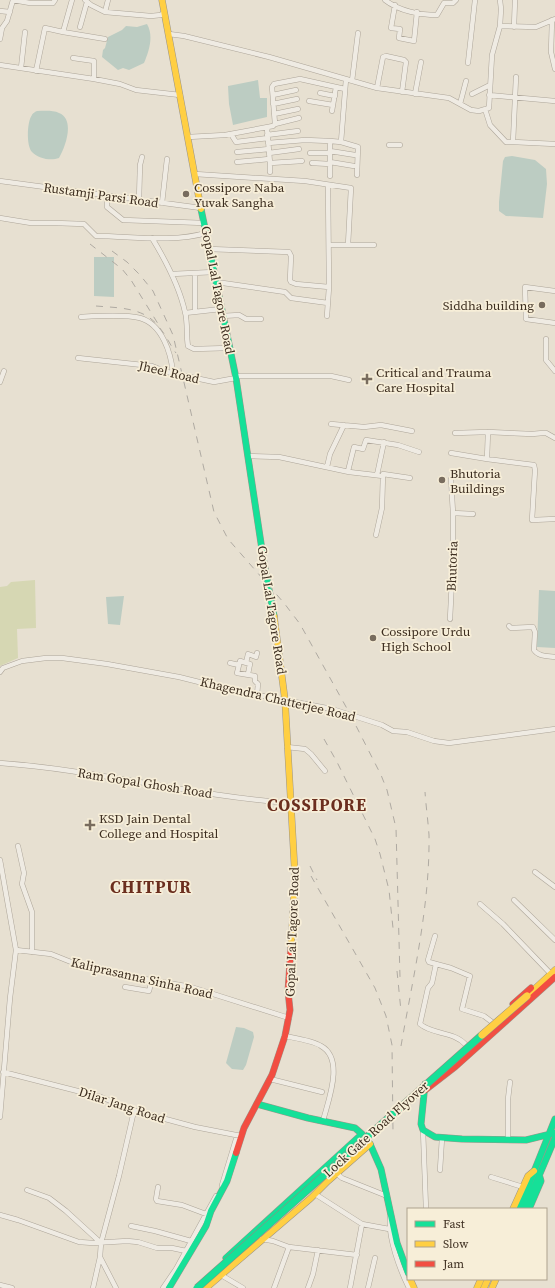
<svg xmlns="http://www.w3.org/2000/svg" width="555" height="1288" viewBox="0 0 555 1288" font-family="'Source Serif 4',serif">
  <rect width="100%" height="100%" fill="#e7e0d1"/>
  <!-- park -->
  <path fill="#d6d7b3" d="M35,580L36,628L17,629L18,658L0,666V587L7,586L11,582Z"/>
  <!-- water -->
  <path fill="#bcccc2" d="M147,24C154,36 149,51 144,63L129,70L123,68L118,70L102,57L103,50L105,48L108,37L122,30L126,26L137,27Z
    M258,80L260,98H267V117L233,125L229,104L228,86Z
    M37,111C44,111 53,110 59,113C75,119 66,146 59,158C51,161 39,159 32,152C26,146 27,121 32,115C32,114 36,111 37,111Z
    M512,156L535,160L546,169L547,184L543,218L506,216L499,211V202L503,161L505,157Z
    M94,257H114V297L94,296Z
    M539,590L555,591V648L537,647Z
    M124,596L120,625L108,624L106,597Z
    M236,1027L244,1028L253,1032L254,1037L246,1065L243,1070L232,1069L226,1063Z"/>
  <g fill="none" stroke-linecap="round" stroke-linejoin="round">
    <defs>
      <path id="street" d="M13,0L30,3H53L55,0
        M85,0L91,5L105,12L151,16L161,15L164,12
        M385,0C399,11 420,15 437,15L444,3H453L456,0
        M395,5L391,28L400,29L399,38L414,41L417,12
        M0,11L10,12
        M105,12L108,0
        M552,20L551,52L555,69
        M500,26L501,9L500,0
        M80,27L87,2
        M514,27L515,0
        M63,32L105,39
        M169,34L184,36L269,57L377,88L449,98L471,110L479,111L489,108L492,55L500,26L536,27L555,19
        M0,39L2,28L7,21L13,0
        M73,58L94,61V79
        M468,63L475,0
        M0,65L94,79L120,84L136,90L180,95
        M21,68L25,32
        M36,71L45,28L63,32L72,0
        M352,81L358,33
        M377,88L383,57L386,56L404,60L406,62L402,92
        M320,93L335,96
        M415,94L421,62
        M472,94L490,85
        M273,95L296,90
        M489,95L555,101
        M309,101L333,105
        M273,104L297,99
        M460,104L466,81
        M485,109L490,125L506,142H513L516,77
        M332,111L336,87
        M274,114L298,109
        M275,124L299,118
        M267,128L270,163V172
        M231,134L236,142L268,138
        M267,135L298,131
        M188,137L225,135L273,126L275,124L272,87L274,84L300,79L345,89
        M330,141L341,142L346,79
        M341,142L358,147L357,175
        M513,142L555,144
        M268,143L305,140L330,141V176
        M389,145H400
        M330,151L355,155
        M237,152L269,149
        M269,153L299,149
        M310,153H330
        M237,162L269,159
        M330,162L354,166
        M270,163L302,161
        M312,163L330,164
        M195,174L305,181L351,188L348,245
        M0,181L201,208
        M107,196V207L123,220L204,223
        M139,200L140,165L142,157
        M162,203L167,159
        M0,218L31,223H55L84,224L96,236C131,236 172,243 206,233
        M152,238C166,261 179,285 185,312C188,323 186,335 188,346L194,349L229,348
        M329,245H374
        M209,249L289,252L291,256L290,280L291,282L296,284L329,287
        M172,274L214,272
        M195,274V312
        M216,282L285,292L291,298L328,303
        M555,291L525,287L526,319L555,323
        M185,313L221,309
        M222,316L239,315L246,319H261
        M327,316L329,287L328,185
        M81,317C97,316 124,314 140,318C162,324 171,353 173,373
        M546,339V360L555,371
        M78,358L152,366L167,372L214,382L236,378
        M235,376H331L349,380
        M0,382L4,371
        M331,424L364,427L381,425L412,431
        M488,432L487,459L534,465L535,470L532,520L555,519
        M455,433L488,432L532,434L543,433H546L555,438
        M451,453L487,459
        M248,456L279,457L349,472L383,476
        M327,467L330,454L344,425
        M348,471L354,447L363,449L366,440L398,445L419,452
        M377,475L384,442
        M451,479L453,513
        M376,535L382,508L383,474L410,478
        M450,619L453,560V513L473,514
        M509,626L511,628L533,627L535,632L534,650C539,657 547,656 555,657
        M230,663L239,665L237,673L255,676V681L258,684L257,695
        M246,663L248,654L256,657L257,653
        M239,665L240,661L250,664L248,674
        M0,672L3,668L22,661L46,658H62L107,664L179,677L231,690L332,709L382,725L393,731L407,732L434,741L449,743L555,729
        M287,747L305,749L311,754L325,771
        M0,763C97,770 193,796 290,803
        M18,846L24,873L22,884L32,912V952
        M0,860L16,950L10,998L0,1117
        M535,872L555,887
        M514,900L555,940
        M480,904L503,924L549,972
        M435,936L428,960L429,962L436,964
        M16,950L51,954L81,966L116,974L191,987L289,1018
        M125,987L149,991L152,980
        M285,1036C295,1038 314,1041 321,1046C345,1059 328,1101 323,1121
        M466,1045C454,1031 433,1035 420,1024L428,988L432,983L436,964L451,968L470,976L462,1009L484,1016L492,1022
        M3,1072L101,1097L132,1110L195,1127L241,1136
        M270,1079L322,1092
        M423,1130L426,1209
        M508,1139V1099L510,1082
        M440,1170L442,1138
        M336,1173L342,1178L387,1196
        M491,1177L523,1187
        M222,1185L237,1136
        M158,1187L156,1199L157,1201L182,1205L206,1214
        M27,1190L49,1198L66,1211L101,1243
        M315,1194L362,1224L389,1229
        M0,1215L18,1220L79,1242L93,1243L127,1241L138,1242L157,1248H172L186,1251
        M390,1218C388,1238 400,1270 409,1288
        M131,1226L155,1231L191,1241
        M262,1239L273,1241L289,1247L357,1255
        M221,1275L243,1288
        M0,1285L12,1288
        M93,1288L100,1257
        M116,1288L100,1257L101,1243L119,1176L134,1111
        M163,1288L176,1269L216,1196
        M274,1288L289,1247
        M308,1288L313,1274L318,1250
        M350,1288L362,1224
        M368,1288L375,1258"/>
      <path id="fast" d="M201,209L236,378L264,563L274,616
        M425,1084L421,1124L423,1130L435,1137L462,1139L526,1140L555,1133
        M257,1104L308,1118L355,1128L362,1134L370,1144L381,1169L397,1243L408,1273
        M519,1209L555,1119
        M525,1209L555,1138
        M529,1209L541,1181L539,1174
        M226,1258L362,1134
        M169,1288L206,1226L211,1211L227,1181L236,1153"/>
      <path id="slow" d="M162,0L201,209
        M274,616L285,700L295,876L291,948
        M527,996L555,970
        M513,1209L528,1176L534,1171
        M410,1279L414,1288
        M206,1288L311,1198L328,1181L370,1144
        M477,1288L481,1279
        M484,1288L488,1279
        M492,1288L496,1279"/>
      <path id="jam" d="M513,1004L531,988
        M424,1091L455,1067L555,977
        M236,1153L244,1128L272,1075L285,1036L290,1010L288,991L291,948"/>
    </defs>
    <!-- street casing -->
    <use href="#street" stroke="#ada599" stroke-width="5.5"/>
    <!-- fast casing -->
    <use href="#fast" stroke="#9c958a" stroke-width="7"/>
    <!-- slow casing -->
    <use href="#slow" stroke="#9c958a" stroke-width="7"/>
    <!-- jam casing -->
    <use href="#jam" stroke="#9c958a" stroke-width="7"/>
    <!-- street -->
    <use href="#street" stroke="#efebe3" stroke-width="4.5"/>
    <!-- fast -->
    <use href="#fast" stroke="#16e098" stroke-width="6"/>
    <!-- slow -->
    <use href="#slow" stroke="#ffcf43" stroke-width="6"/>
    <!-- jam -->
    <use href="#jam" stroke="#f24e42" stroke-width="6"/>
    <!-- rail -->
    <path stroke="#afaaa2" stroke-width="1" stroke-dasharray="7 7" stroke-linecap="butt" d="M90,244L122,269L131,280L160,327
      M112,251L127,262L140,275L153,291L173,335L214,512L228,539L284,603L300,624L350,714L381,775L387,790L396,828L400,977
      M96,306C119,308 144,307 159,327C166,335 170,345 176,353
      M324,739L337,762L375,839L380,854L389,890L393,928
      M310,866L317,880
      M311,876L375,988L386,1016L392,1045L393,1132
      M397,971L401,1011
      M401,1046C413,977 430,906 429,835C428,821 426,806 425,792"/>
    <defs>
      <path id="fast-bridge" d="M197,1288L482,1035"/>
      <path id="slow-bridge" d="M482,1035L527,996"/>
    </defs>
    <!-- fast-bridge casing -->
    <use href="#fast-bridge" stroke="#928b80" stroke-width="8" stroke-linecap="butt"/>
    <!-- slow-bridge casing -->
    <use href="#slow-bridge" stroke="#928b80" stroke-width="8" stroke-linecap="butt"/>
    <!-- fast-bridge -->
    <use href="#fast-bridge" stroke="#16e098" stroke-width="7"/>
    <!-- slow-bridge -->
    <use href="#slow-bridge" stroke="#ffcf43" stroke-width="7"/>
  </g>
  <!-- markers -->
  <g fill="#786c5e" stroke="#f7eed8" stroke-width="1.5">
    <circle cx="186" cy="194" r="4"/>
    <circle cx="542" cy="305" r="4"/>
    <path d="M365 373h4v4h4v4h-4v4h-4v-4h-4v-4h4z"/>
    <circle cx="442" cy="480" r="4"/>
    <circle cx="373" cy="638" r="4"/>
    <path d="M88 819h4v4h4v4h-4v4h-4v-4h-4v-4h4z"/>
  </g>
  <g text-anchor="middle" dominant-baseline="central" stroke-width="3.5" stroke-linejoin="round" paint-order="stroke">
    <!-- poi labels -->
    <g font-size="13" fill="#3d2e20" stroke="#f7eed8" text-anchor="start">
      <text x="194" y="187">Cossipore Naba<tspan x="194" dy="15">Yuvak Sangha</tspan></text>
      <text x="534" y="305" text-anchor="end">Siddha building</text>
      <text x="376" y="372">Critical and Trauma<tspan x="376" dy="15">Care Hospital</tspan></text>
      <text x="450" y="473">Bhutoria<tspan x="450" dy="15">Buildings</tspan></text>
      <text x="381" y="631">Cossipore Urdu<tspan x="381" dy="15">High School</tspan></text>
      <text x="99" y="818">KSD Jain Dental<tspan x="99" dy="15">College and Hospital</tspan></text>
    </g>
    <!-- street labels -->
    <g font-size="13" fill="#3d2e20" stroke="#f7eed8">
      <text transform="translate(101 195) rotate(8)">Rustamji Parsi Road</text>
      <text transform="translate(218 290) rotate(79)">Gopal Lal Tagore Road</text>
      <text transform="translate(169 372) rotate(13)">Jheel Road</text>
      <text transform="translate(452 566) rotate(-88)">Bhutoria</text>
      <text transform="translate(272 610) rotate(81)">Gopal Lal Tagore Road</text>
      <text transform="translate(278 699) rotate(13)">Khagendra Chatterjee Road</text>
      <text transform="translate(145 783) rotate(9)">Ram Gopal Ghosh Road</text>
      <text transform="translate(292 932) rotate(-88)">Gopal Lal Tagore Road</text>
      <text transform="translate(142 978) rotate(13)">Kaliprasanna Sinha Road</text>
      <text transform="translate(122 1105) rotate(18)">Dilar Jang Road</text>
      <text transform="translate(376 1129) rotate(-42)">Lock Gate Road Flyover</text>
    </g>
    <!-- district labels -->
    <g font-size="17" font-weight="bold" letter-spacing="1" fill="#6b2e1e" stroke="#f7eed8">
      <text x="317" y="805">COSSIPORE</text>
      <text x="151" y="887">CHITPUR</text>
    </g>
  </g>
  <!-- legend -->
  <rect x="407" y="1208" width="140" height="72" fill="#f7eed8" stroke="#ada18e"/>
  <rect x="415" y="1221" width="20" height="6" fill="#16e098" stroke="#ada18e"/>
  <text x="443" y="1228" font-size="12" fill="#3d2e20">Fast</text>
  <rect x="415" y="1241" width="20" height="6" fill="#ffcf43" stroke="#ada18e"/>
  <text x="443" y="1248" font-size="12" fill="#3d2e20">Slow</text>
  <rect x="415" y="1261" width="20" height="6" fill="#f24e42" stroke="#ada18e"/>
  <text x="443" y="1268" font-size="12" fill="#3d2e20">Jam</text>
</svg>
